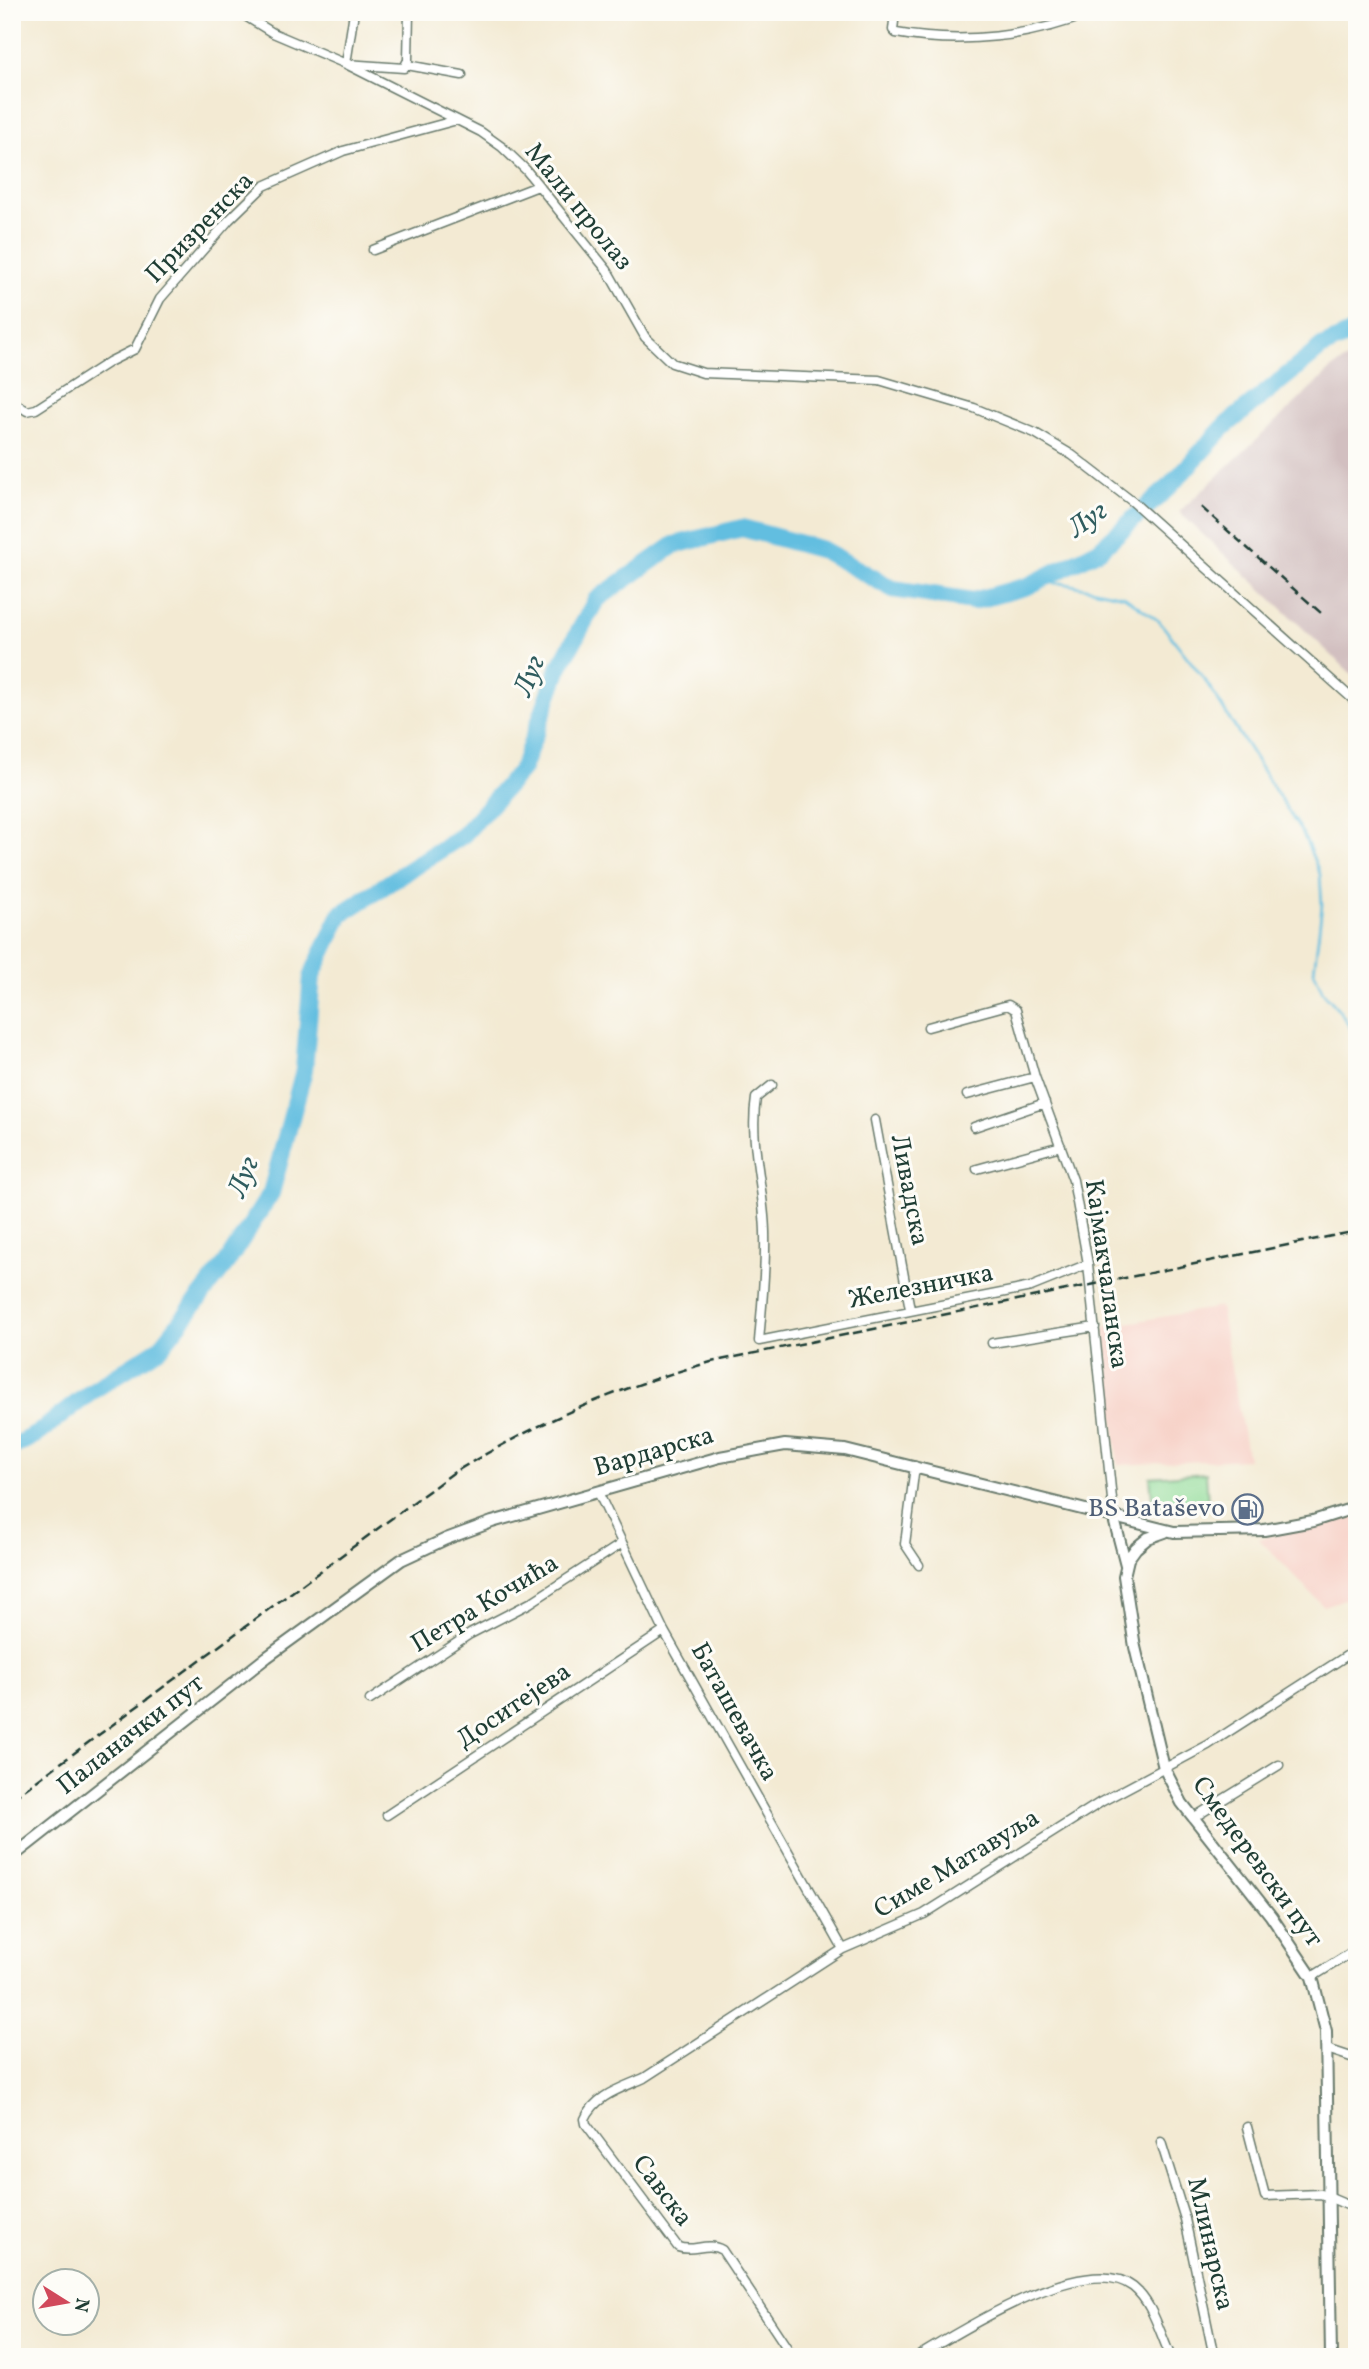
<svg xmlns="http://www.w3.org/2000/svg" width="1369" height="2369" viewBox="0 0 1369 2369" font-family="Vollkorn,serif">
  <rect width="100%" height="100%" fill="#fdfcf7"/>
  <filter id="ink" filterUnits="userSpaceOnUse"><feTurbulence type="fractalNoise" baseFrequency=".0143" numOctaves="2"/><feDisplacementMap in="SourceGraphic" scale="14" xChannelSelector="R" yChannelSelector="G"/><feConvolveMatrix kernelMatrix="1 2 1 2 8 2 1 2 1" color-interpolation-filters="sRGB"/></filter>
  <filter id="wash" filterUnits="userSpaceOnUse"><feTurbulence type="fractalNoise" baseFrequency=".00686" numOctaves="4" result="noise"/><feDisplacementMap in="SourceGraphic" scale="28" xChannelSelector="R" yChannelSelector="G"/><feGaussianBlur stdDeviation="1.57" result="paint"/><feColorMatrix in="noise" values="0 0 0 0 0 0 0 0 0 0 0 0 0 0 0 0 0 1.4 0 .05"/><feComposite in="paint" operator="in"/></filter>
  <g filter="url(#wash)">
    <rect width="100%" height="100%" fill="#f3ead3"/>
    <!-- built -->
    <path fill="#f7d1c7" d="M1220,1307L1248,1459L1118,1465L1104,1327Z
      M1357,1514V1595L1323,1606L1259,1539Z"/>
    <!-- industrial -->
    <path fill="#d2bfc0" d="M1357,353V679L1179,512L1334,367Z"/>
    <!-- green -->
    <path fill="#90db98" stroke="#588c66" stroke-width="2" d="M1206,1473L1208,1504L1153,1509L1150,1477Z"/>
    <g fill="none" stroke-linecap="round" stroke-linejoin="round">
      <!-- stream -->
      <path stroke="#62bee0" stroke-width="2.5" d="M1032,584L1062,583L1124,596L1159,621L1205,680L1304,836L1320,874L1322,905L1314,971L1323,992L1339,1010L1357,1038"/>
      <!-- river -->
      <path stroke="#62bee0" stroke-width="18" d="M12,1447L37,1434L95,1389L161,1347L226,1264L271,1193L304,1070L312,975L341,914L463,835L522,769L559,668L596,600L674,545L742,528L823,550L893,589L973,601L1028,586L1099,550L1169,487L1225,426L1322,347L1357,331"/>
    </g>
  </g>
  <g filter="url(#ink)">
    <g fill="none" stroke-linecap="round" stroke-linejoin="round">
      <defs>
        <path id="street" d="M239,12L273,33L346,64L481,132L502,147L526,170L607,270L645,337L672,363L703,373L879,380L974,408L1035,433L1072,455L1133,502L1357,703
          M895,12L893,30L896,33C962,45 1031,37 1093,12
          M346,64L404,68L408,60L409,12
          M346,64L354,12
          M407,65L462,75
          M373,250L538,186
          M12,401L27,411L36,409L109,362L135,349L160,299L229,220L264,186L343,151L457,120
          M928,1027L1008,1005L1016,1010L1035,1077L1073,1180L1088,1264L1114,1519
          M772,1085L756,1098C749,1143 764,1187 765,1232C766,1269 762,1305 759,1341L1031,1287L1088,1264
          M967,1095L1035,1077
          M875,1120L910,1309
          M974,1127L1045,1103
          M977,1169L1061,1146
          M992,1343L1095,1327
          M915,1466L905,1544L919,1565
          M598,1492L664,1631L843,1949
          M370,1700L470,1634L530,1603L621,1544
          M387,1815L664,1631
          M1193,1818L1279,1765
          M1312,1977L1357,1949
          M1327,2049L1357,2059
          M1247,2127L1265,2196L1321,2194L1357,2209
          M1161,2142L1185,2219L1214,2357
          M793,2357L722,2250C706,2241 694,2253 678,2247L586,2124L585,2119C595,2095 622,2088 644,2078L843,1949L924,1914L1101,1802L1208,1745L1357,1649
          M917,2357C960,2331 1087,2250 1133,2287C1153,2303 1160,2334 1171,2357"/>
        <path id="secondary" d="M1114,1519L1126,1565
          M1165,1532L1148,1538L1136,1548L1128,1559L1124,1576L1135,1647L1164,1768L1182,1803L1271,1916L1312,1977L1326,2031L1331,2357
          M12,1857L267,1657L401,1560L446,1539L492,1522L720,1457L785,1445L845,1450L1174,1532L1264,1530L1313,1521L1357,1507"/>
      </defs>
      <!-- street casing -->
      <use href="#street" stroke="#697a6c" stroke-width="11"/>
      <!-- secondary casing -->
      <use href="#secondary" stroke="#697a6c" stroke-width="14"/>
      <!-- street -->
      <use href="#street" stroke="#fff" stroke-width="8"/>
      <!-- secondary -->
      <use href="#secondary" stroke="#fff" stroke-width="10"/>
      <!-- rail -->
      <path stroke="#1f3d34" stroke-width="2.5" stroke-dasharray="10 5" stroke-linecap="butt" d="M1201,507L1321,613
        M12,1799L453,1473C540,1421 614,1389 711,1362L1357,1231"/>
    </g>
  </g>
  <!-- icons -->
  <defs>
    <symbol id="fuel-ring" viewBox="-11 -11 22 22"><circle r="9.5" fill="#fdfcf7" stroke="#5c6f8a" stroke-width="1.5"/><path d="M-5.5-6h7V0h2V4h1.3V-2.5L3-4.5l.8-.8L6-3V5H2.5V1h-1V6h-7ZM-4.2-4.7v3.2H.2V-4.7Z" fill="#5c6f8a"/></symbol>
  </defs>
  <g fill-rule="evenodd">
    <use href="#fuel-ring" x="1230" y="1492" width="35" height="35"/>
  </g>
  <g text-anchor="middle" dominant-baseline="central" stroke-width="6" stroke-linejoin="round" paint-order="stroke">
    <!-- street labels -->
    <g font-size="26" fill="#1f3d34" stroke="#fdfcf7">
      <text transform="translate(578 207) rotate(51)">Мали пролаз</text>
      <text transform="translate(200 228) rotate(-46)">Призренска</text>
      <text transform="translate(909 1190) rotate(79)">Ливадска</text>
      <text transform="translate(1106 1274) rotate(82)">Кајмакчаланска</text>
      <text transform="translate(921 1287) rotate(-11)">Железничка</text>
      <text transform="translate(654 1452) rotate(-16)">Вардарска</text>
      <text transform="translate(485 1604) rotate(-31)">Петра Кочића</text>
      <text transform="translate(514 1706) rotate(-34)">Доситејева</text>
      <text transform="translate(734 1712) rotate(61)">Баташевачка</text>
      <text transform="translate(131 1735) rotate(-38)">Паланачки пут</text>
      <text transform="translate(1257 1862) rotate(54)">Смедеревски пут</text>
      <text transform="translate(957 1864) rotate(-31)">Симе Матавуља</text>
      <text transform="translate(662 2191) rotate(53)">Савска</text>
      <text transform="translate(1210 2244) rotate(77)">Млинарска</text>
    </g>
    <!-- service labels -->
    <g font-size="26" fill="#4e5e75" stroke="#fdfcf7" text-anchor="end">
      <text x="1225" y="1509">BS Bataševo</text>
    </g>
    <!-- water labels -->
    <g font-size="28" font-style="italic" fill="#305d5f" stroke="#fdfcf7">
      <text transform="translate(1088 520) rotate(-36)">Луг</text>
      <text transform="translate(530 676) rotate(-68)">Луг</text>
      <text transform="translate(244 1177) rotate(-68)">Луг</text>
    </g>
  </g>
  <!-- margin -->
  <rect width="1369" height="2369" fill="none" stroke="#fdfcf7" stroke-width="42"/>
  <!-- north arrow -->
  <g transform="translate(66 2302) rotate(101)"><circle r="33" fill="#fdfcf7" stroke="#a4b0a9" stroke-width="2"/>
  <path d="M0-5L12 26L0 18L-12 26Z" fill="#d1495b"/>
  <text y="-10" font-size="19" font-weight="bold" text-anchor="middle" fill="#1f3d34">N</text>
  </g>
</svg>
